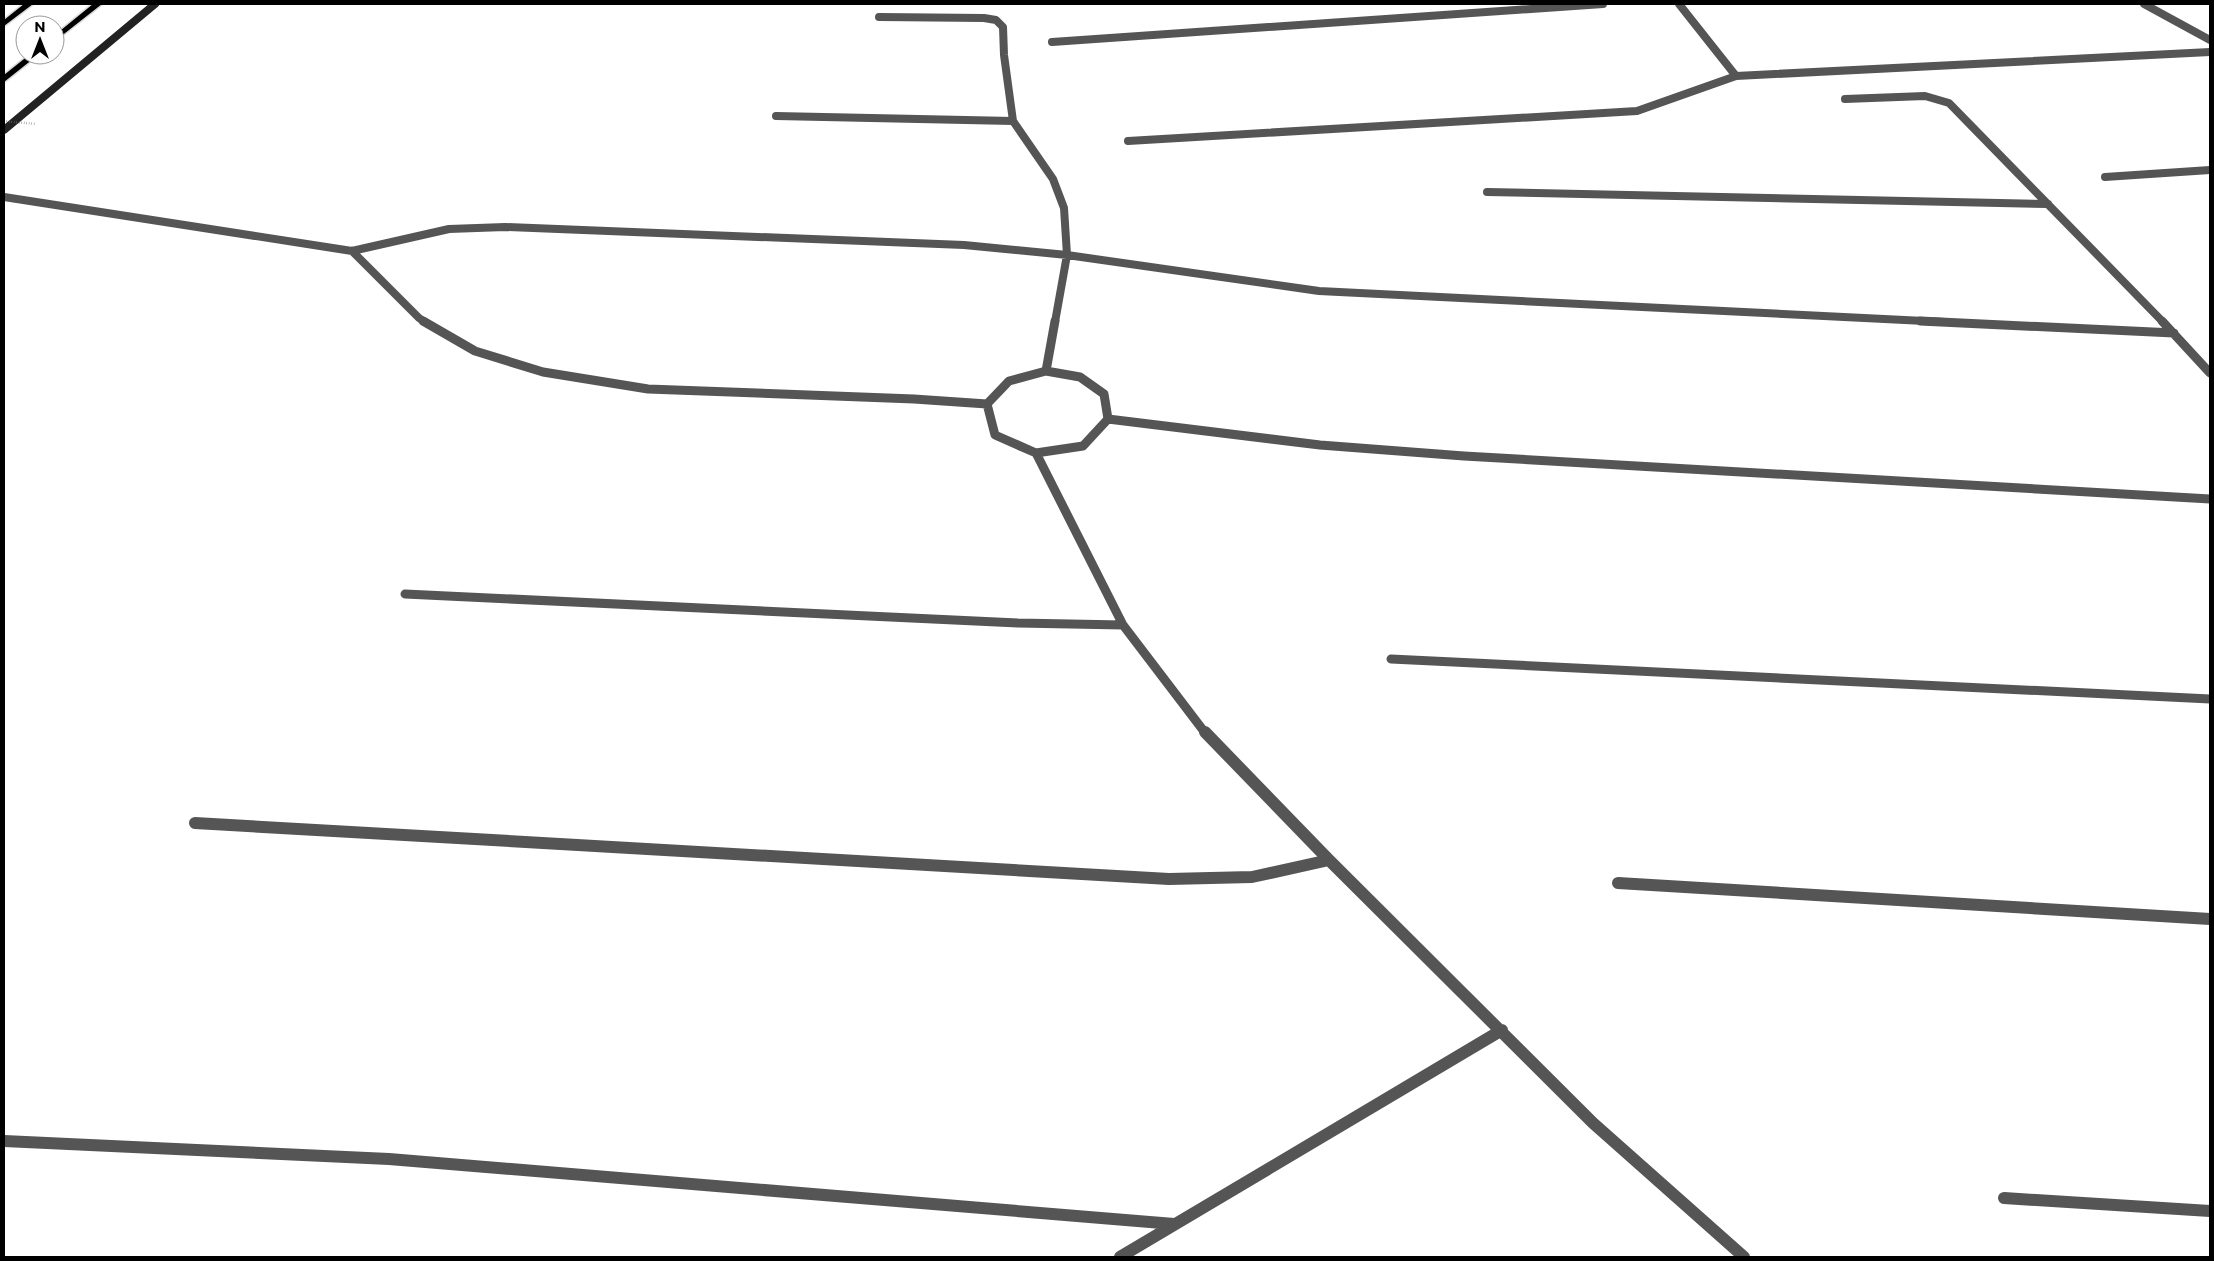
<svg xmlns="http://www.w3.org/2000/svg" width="2214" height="1261" viewBox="0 0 2214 1261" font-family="Montserrat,sans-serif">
  <rect width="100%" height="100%" fill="#fff"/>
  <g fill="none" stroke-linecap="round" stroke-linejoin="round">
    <defs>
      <path id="primary" d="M24,4H33L4,26V20Z
        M93,4H102L55,41V35Z
        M29,55H38L4,82V75Z"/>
    </defs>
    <!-- primary casing -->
    <use href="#primary" stroke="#dbdbdb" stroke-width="3"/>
    <!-- street-far2 -->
    <path stroke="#555" stroke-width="8" d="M1679,4L1736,76
      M2144,4L2210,40
      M879,17L984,18L996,20L1003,27L1004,55L1013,121L1053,179L1064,208L1067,255L1055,322
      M1052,42L1603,4
      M1845,99L1925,96L1949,103L2163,322
      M776,116L1013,121
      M1128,141L1637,111L1736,76L2210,52
      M2105,177L2210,170
      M1487,192L2048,204
      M4,197L352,251L449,229L505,227L964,245L1067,255L1319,291L1945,322
      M352,251L419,318L425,322"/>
    <!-- street-far1 -->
    <path stroke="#555" stroke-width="9" d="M423,321L475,351L543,372L648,389L914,399L987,404
      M1920,321L2174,333
      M2162,321L2210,373
      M1046,371L1055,321
      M1046,371L1080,377L1104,394L1108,419L1083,446L1036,453L995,435L987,404L1009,381Z
      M1108,419L1320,445L1464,456L2210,499
      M1036,453L1123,625L1206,734
      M405,594L1018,623L1123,625
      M1391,659L2210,699"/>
    <!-- street -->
    <path stroke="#555" stroke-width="12" d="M1205,732L1329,860L1593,1123L1744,1257
      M195,823L1169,879L1252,877L1329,860
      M1618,883L2210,919
      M4,1141L389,1159L1174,1224
      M2004,1198L2210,1211
      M1120,1257L1502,1030"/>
    <!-- secondary -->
    <path stroke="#222" stroke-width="8" d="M4,130L155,4"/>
    <!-- primary -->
    <use href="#primary" fill="#000" fill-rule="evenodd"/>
    <!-- path-bridge -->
    <path stroke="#777" stroke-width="2.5" stroke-dasharray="0.5 2" stroke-linecap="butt" d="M4,121L36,124"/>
  </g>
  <!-- border -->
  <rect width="2214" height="1261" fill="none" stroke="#000000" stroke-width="10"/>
  <!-- north arrow -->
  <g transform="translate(40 40)"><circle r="24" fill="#ffffff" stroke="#999999"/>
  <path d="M0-4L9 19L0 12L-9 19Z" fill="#000000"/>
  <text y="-8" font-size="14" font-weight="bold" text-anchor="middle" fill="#000000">N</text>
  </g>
</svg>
